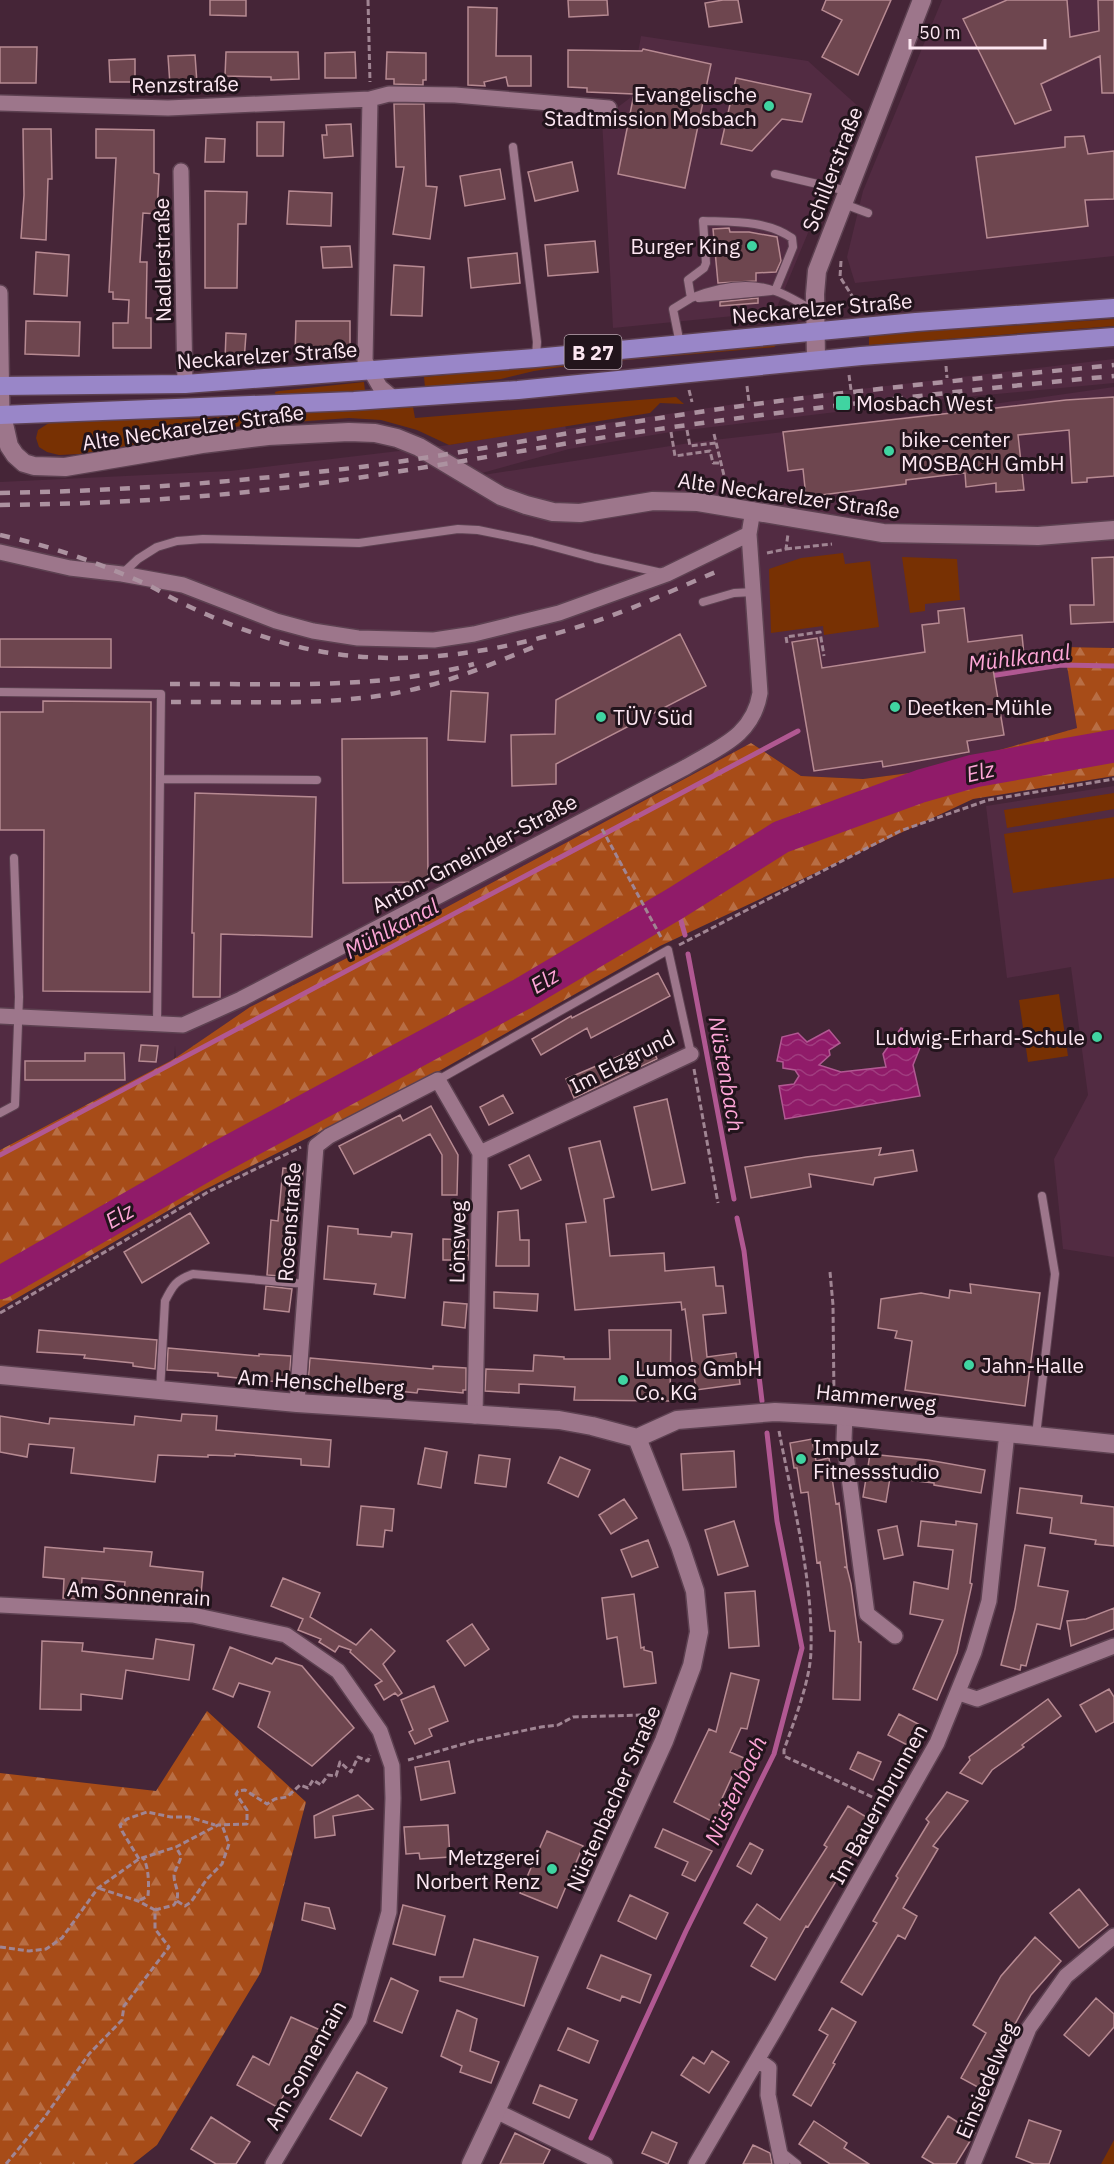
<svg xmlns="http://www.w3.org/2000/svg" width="1114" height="2164" viewBox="0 0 1114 2164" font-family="'IBM Plex Sans',sans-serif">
  <defs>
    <pattern id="forest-firs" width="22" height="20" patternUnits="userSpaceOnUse" patternTransform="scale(1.5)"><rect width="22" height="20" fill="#a74c18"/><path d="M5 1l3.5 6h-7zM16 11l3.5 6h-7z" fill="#b86e45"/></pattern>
    <pattern id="water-waves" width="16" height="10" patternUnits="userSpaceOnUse" patternTransform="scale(1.5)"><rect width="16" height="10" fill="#901b69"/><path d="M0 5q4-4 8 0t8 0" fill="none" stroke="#a03c7f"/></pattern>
  </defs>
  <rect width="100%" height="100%" fill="#452537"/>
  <!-- built -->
  <path fill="#522b42" d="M942,0H1114V256L855,283L847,257L863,191Z
    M641,36L808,61L860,108L775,312L613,328L602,119L630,98Z
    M1114,359V383L944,399L671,432L569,449L464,478L696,442L853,424L1114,387V648L1065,647L1077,728L925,771L863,779L801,776L751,743L434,914L250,1007L176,1058L175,1046L174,1059L0,1150V482L230,471L449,445L565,425L566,429L742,403Z
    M1114,786V1257L1063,1249L1054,1159L1088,1095L1071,967L1007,978L986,806Z"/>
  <!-- grass -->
  <path fill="#783103" d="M1114,319V326L869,345V335Z
    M774,344L775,347L581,364L534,371L501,379L425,387L424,377Z
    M364,382L365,391L276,397L275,392L279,391Z
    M676,397L684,404L660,403L650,413L449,445L417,430L381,420L349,418L242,426L192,432L186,436L79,454L59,455L47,452L39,447L36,438L38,430L52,421L187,419L413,407L415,418Z
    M843,553L845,564L870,561L879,627L824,635L823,626L771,633L769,569L801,558Z
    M902,557L957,559L960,600L925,604V611L910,613Z
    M1114,793V809L1007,828L1004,810Z
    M1114,817V878L1013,893L1004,834Z
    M1059,994L1068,1056L1028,1062L1019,1000Z
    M1114,2140V2164H1101Z"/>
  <!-- forest -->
  <path fill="url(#forest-firs)" d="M1064,647L1114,648V776L973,799L660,946L434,1074L202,1191L0,1308V1150L174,1059L250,1007L434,914L751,743L801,776L863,779L925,771L1077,728Z
    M207,1711L306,1802L261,1972L157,2145L133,2164H0V1773L156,1791Z"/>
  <!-- water -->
  <path fill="url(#water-waves)" stroke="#b15892" stroke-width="1.5" d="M901,1028L924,1038L913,1065L920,1096L785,1119L779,1086L794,1084L799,1076L795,1070L783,1068V1062L777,1061L782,1037L798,1033L807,1042L829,1030L840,1043L829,1050L830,1055L819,1065L841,1072L886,1067L883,1054Z"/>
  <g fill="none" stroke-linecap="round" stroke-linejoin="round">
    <!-- stream -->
    <path stroke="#b15892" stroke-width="5" d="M990,676L1061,665L1114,666
      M676,903L685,935
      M688,954L734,1199
      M0,1155L798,731
      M737,1218L744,1251L762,1401
      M591,2138L686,1931L774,1754L802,1648L777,1521L767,1433"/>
    <!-- river -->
    <path stroke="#901b69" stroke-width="33" d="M0,1283L214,1160L522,994L676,903L781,837L921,786L974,771L1114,746"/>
  </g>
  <!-- building -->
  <path fill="#6e464f" stroke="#b78a92" stroke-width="1.5" d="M210,0H246V16L210,15Z
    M568,0H607L608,15L569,17Z
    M723,0H738L742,22L709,27L705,3Z
    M826,0H891L858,75L822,57L842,20L822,10Z
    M1007,0H1067L1070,37L1099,31L1098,0H1114V93H1102L1100,56L1041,84L1051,110L1015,124L963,19Z
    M468,7L497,8L496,56H531V86H508L506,77L484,82L485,86L468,85Z
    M0,47H37L36,83H0Z
    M643,49L711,64L685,188L618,174L634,94L587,92V88L568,87V50L642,51Z
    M226,52H298L299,79L271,80V77L225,76Z
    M355,52L356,78H325V53Z
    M387,52L426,53V80H423V85L394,84V79H386Z
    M195,55L197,83L170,85L168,56Z
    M135,59V82H110L109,60Z
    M736,78L811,94L802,122L782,119L752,151L721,144Z
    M394,104H424L426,186L437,187L430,239L393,234L404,167H396Z
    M257,122H284L283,156H257Z
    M351,124L353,156L324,158L322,135H327L326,125Z
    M23,129H51L52,179H48L46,240L21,238L24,195Z
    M96,129L154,130V173L159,174L157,214L143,213L140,262H147L146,318H151V348H113V323H128L129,300L113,299V292H109L116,158H96Z
    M1084,136L1088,154L1114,151V199L1085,200L1088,226L987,238L976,157L1065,147V137Z
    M206,138L225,139L224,162H205Z
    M572,162L578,191L535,201L528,172Z
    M500,169L505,199L465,206L460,176Z
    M205,191L247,192L246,224H238L237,288H205Z
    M289,191L332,193L331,226L287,224Z
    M729,228L730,232H749L777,237L781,261L776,272L756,273V281L718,283L713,229Z
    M595,241L598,272L548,276L545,245Z
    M350,246L352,267L323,268L321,247Z
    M36,252L69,255L67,296L34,294Z
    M517,253L520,283L471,288L468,258Z
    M394,265L424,267L422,316L391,315Z
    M758,298V303L720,306V302Z
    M26,321L80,322L79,356L25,354Z
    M296,321H350V355L295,354Z
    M226,333L246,334L244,361L225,360Z
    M1114,397V476L1087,478V482L1072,483L1069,430L1018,435L1024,490L996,492V483L966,487L965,473L906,480V484L806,497L803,469L788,471L783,432L1066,400Z
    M1114,557V622L1071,624L1070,605H1094L1092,558Z
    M964,608L968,642L1022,635L1025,665L993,669L1004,735L967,741L969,752L883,767L882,761L814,771L792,642L817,638L822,668L925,652L922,625L939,623L938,611Z
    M680,634L706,686L556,764V784L512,786L511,735L555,734L556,700Z
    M0,639H111V668L0,667Z
    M451,691L488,693L485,742L448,740Z
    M43,701L151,702L150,992L43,991L44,830H0V712H43Z
    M427,738L428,882L343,883L342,739Z
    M195,793L316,797L312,937L221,934L220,997H193L194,933H192Z
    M658,973L670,996L591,1038L587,1028L541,1055L532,1039L571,1016L572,1018Z
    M650,1043L657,1059L574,1098L566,1079Z
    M141,1045L158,1046L156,1062L139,1061Z
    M85,1053H124L125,1080H25V1061H85Z
    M503,1095L513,1113L489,1125L480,1107Z
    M667,1099L685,1183L652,1190L634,1107Z
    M431,1106L458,1155L457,1195H442V1155L430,1134L354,1174L339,1146L400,1115L403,1121Z
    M600,1141L614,1197L604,1199L610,1256L664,1253L665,1271L714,1267L716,1286H723L726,1313L703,1315L707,1357L736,1353L740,1384L696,1390L685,1309L682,1310L681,1302L575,1310L566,1224L586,1222L569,1148Z
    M881,1148L879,1155L913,1150L917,1171L875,1178L873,1185L809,1174L811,1187L751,1198L745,1167L806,1157Z
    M529,1155L541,1180L521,1189L509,1165Z
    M283,1168L303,1170L292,1277L267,1275L271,1220L278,1221Z
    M518,1210L520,1240H529V1266H496L498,1212Z
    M190,1213L209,1243L142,1283L124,1252Z
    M328,1226L358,1229V1234L391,1237L392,1232L412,1234L405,1298L374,1294L376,1284L324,1279Z
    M443,1239L469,1240L468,1260H443Z
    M970,1284L1040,1293L1025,1406L905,1390L912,1341L895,1338L897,1331L878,1328L881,1299L921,1293L949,1298L950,1290L971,1293Z
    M266,1286L292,1289L289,1312L264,1309Z
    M494,1292L538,1294L537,1311L494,1308Z
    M444,1302L467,1304L465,1328L442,1325Z
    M39,1330L157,1340L155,1369L133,1366V1363L84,1358L85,1355L37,1352Z
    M609,1330H671L670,1401L574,1400L575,1387L519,1384V1393L485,1391L486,1369L533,1371L534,1355L564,1357V1359H610Z
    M168,1348L259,1356V1354L291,1356L289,1383L218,1376V1373L167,1370Z
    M310,1358L433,1369V1366L466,1368V1390H463V1393L418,1389L417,1393L308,1382Z
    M182,1414L217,1416L216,1430L331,1440L329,1467L301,1465V1459L235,1454V1456L208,1455V1457L158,1455L155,1482L71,1473L74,1448L29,1444L27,1457L0,1452V1416L49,1424L50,1418L134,1425L135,1416L181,1421Z
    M812,1439L816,1461L829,1458L836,1504L839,1503L847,1567H844L847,1568L851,1584L859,1642H861L860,1700L833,1699L835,1631H830L820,1562L817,1563L808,1492L801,1493L797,1468H794L790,1443Z
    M425,1448L447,1452L441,1488L418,1484Z
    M734,1451L736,1487L683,1490L681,1454Z
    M870,1454L928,1460L985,1470L981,1493L934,1485V1483L890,1478L886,1502L863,1497Z
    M479,1455L510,1459L506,1487L475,1483Z
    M560,1457L590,1470L578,1497L548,1483Z
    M1020,1488L1082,1496L1081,1503L1114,1507V1546L1095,1544L1096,1540L1050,1533L1052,1518L1017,1513Z
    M624,1499L637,1518L611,1534L599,1515Z
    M361,1506L394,1509L392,1531L385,1530L383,1547L357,1545Z
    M734,1521L748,1566L718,1575L705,1530Z
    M921,1521L956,1525V1521L977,1524L970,1583L972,1584L957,1653L937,1700L913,1689L943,1620L910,1614L914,1582L948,1589L953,1550L918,1546Z
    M897,1526L903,1555L884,1559L878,1530Z
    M648,1540L658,1567L632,1577L621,1550Z
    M1025,1545L1045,1548L1038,1586L1068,1591L1060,1629L1037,1624L1026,1666L1021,1665L1020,1670L1001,1665L1015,1609Z
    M45,1547L104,1552V1548L152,1552L150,1566L203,1572L200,1606L123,1602L125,1582L82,1578L81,1599L63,1598L64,1579L43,1577Z
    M283,1578L320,1593L310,1617L356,1645L371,1629L395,1651L383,1664L402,1693L398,1696L395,1693L384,1700L375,1685L382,1681L350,1652L351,1650L339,1646L335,1652L319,1642L321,1639L298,1630L303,1619L271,1606Z
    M755,1591L759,1646L729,1648L725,1593Z
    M634,1594L641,1648L644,1647V1650L652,1652L656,1683L624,1687L617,1637L607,1639L602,1598Z
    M1114,1608V1629L1071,1646L1067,1621L1086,1619Z
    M472,1624L489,1649L465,1666L447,1641Z
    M156,1639L194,1645L189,1680L126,1670L122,1699L81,1694V1710L40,1709L42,1641L83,1643L82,1651L153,1659Z
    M230,1647L272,1664L276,1658L302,1666L354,1728L312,1766L258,1727L270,1692L239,1683L233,1697L213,1689Z
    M731,1673L759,1680L747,1729L741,1728L730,1752L751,1761L745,1775L735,1770L719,1805L731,1812L723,1827L674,1802L709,1729L716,1732Z
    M434,1686L448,1721L429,1729L432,1736L415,1744L409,1732L413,1730L401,1700Z
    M1109,1689L1114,1697V1722L1096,1732L1080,1705Z
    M1048,1699L1061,1716L1022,1745L1024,1747L992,1770L982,1784L960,1773L970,1760L969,1757Z
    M899,1714L924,1727L913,1748L888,1735Z
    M858,1752L881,1762L873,1780L850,1769Z
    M449,1761L455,1793L421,1800L415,1767Z
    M947,1792L968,1801L933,1846L938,1849L903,1908L917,1916L905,1939L898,1935L862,1995L841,1982L877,1923L873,1921L898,1878L896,1876L929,1822L926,1819Z
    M358,1795L373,1809L333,1816L335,1835L315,1838L314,1816Z
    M848,1806L873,1821L808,1927L806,1926L775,1980L751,1966L767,1938L744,1923L757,1904L780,1920L827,1847L824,1845Z
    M448,1825L450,1857L420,1859L419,1853L406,1854L404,1827Z
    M663,1829L712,1851L695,1881L682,1875L688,1862L655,1847Z
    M547,1831L583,1846L557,1908L520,1893Z
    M750,1843L763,1850L751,1874L737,1866Z
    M1079,1889L1108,1925L1079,1948L1050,1913Z
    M630,1895L668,1913L656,1939L618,1921Z
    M305,1903L329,1908L335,1929L302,1920Z
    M403,1905L445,1916L435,1955L393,1944Z
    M1035,1937L1061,1961L1031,1995L998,2055L1003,2058L985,2091L961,2078L986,2033L973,2025L1001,1976Z
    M474,1939L538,1957L524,2006L440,1981V1977H463Z
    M601,1955L651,1975L640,2003L622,1996L620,2001L587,1988Z
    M391,1978L418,1991L402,2033L374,2021Z
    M1096,1998L1114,2014V2027L1089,2056L1064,2035Z
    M832,2008L856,2022L833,2063L835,2064L811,2106L793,2095L828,2035L819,2030Z
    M457,2010L477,2019L470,2051L499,2062L491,2083L460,2072L462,2066L441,2056Z
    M291,2017L320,2030L307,2060L304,2059L277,2107L237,2085L253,2056L269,2065Z
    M568,2028L598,2041L589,2063L558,2050Z
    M712,2051L729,2062L709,2093L681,2075L693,2057L704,2064Z
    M357,2072L387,2088L361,2136L330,2119Z
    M540,2085L577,2100L569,2118L533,2103Z
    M948,2116L975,2133L956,2164H934L922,2157Z
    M211,2117L250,2142L236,2164H216L191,2149Z
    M1029,2120L1061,2131L1049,2164H1034L1016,2157Z
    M814,2121L847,2143L844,2148L869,2164H830L799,2144Z
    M652,2132L677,2143L668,2164L642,2153Z
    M515,2133L550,2150L543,2164H500Z
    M753,2145L770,2153L772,2164H743Z"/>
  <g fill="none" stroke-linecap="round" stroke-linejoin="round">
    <defs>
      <path id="lane" d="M513,147L537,342L536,356
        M775,174L847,191
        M844,204L868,213
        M691,298C716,288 748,281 775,291C788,295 801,304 813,310
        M699,298L771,291
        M680,344L673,309L691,298L688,280L704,268L706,263L703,221C733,222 766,220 792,238L793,247L775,291
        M123,573L138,559L157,547L177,541L203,539L359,543L458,529L478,530L532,541L595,558L662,573
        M703,602L734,593L754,592
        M0,692L161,694L157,1024
        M160,779L317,780
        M438,1080L668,950L691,1054
        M0,1113L15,1105L19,997L14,858
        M160,1391L165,1301C173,1285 176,1280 193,1274L306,1284
        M1036,1435L1055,1274L1042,1196
        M782,2152L797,2164"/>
      <path id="street" d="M370,99L389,94L455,95L609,108
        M0,103L168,108L370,99L365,361L380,387L392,397
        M181,171L185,384
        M0,293L2,415
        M0,552L70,568L122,574L183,585L276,621L313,631L358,638L434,640L474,634L559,613L667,574L749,534
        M0,1016L183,1025L241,999L686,767C719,747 753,736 760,693L749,534L753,510
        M480,1153L691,1054
        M297,1403L316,1146L329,1136L438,1080L480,1153L475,1416
        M845,1416L844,1439L867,1614L895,1636
        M0,1605L193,1615L286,1635L338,1671L380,1731L392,1766L393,1798L389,1912L359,2020L273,2164
        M959,1693L977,1699L1114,1646
        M758,2060L769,2068L768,2095L782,2164
        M496,2111L605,2164
        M696,2164L777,2026L937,1743L974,1652L989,1601L1007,1433
        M973,2164L1029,2028L1066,1976L1114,1936"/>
      <path id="secondary" d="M816,360L815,294L817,271L922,0
        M2,415L9,446L15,455L24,463L34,466L65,467L202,444L268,436L349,432L375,433L397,438L419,447L501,496L526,505L553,512L580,513L653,501L698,502L883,533L1038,536L1114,530
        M0,1375L297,1403L559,1420L592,1426L637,1438
        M637,1438L677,1420L775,1412L833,1415L1114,1444
        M471,2164L496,2111L664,1741L692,1666L699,1632L695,1591L680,1546L637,1438"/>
      <path id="primary" d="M0,386L185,384L535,358L916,322L1114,308
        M0,415L354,401L518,390L861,356L1114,337"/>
    </defs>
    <!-- lane casing -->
    <use href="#lane" stroke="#5d4151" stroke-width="10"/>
    <!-- street casing -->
    <use href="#street" stroke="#5d4151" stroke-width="18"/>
    <!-- secondary casing -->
    <use href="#secondary" stroke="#5d4151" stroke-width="21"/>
    <!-- primary casing -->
    <use href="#primary" stroke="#5d4151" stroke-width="21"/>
    <!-- path -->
    <path stroke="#a08593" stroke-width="3" stroke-dasharray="6 3" stroke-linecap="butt" d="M368,0L370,82
      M841,261L840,277L854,299L855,310
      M946,366L947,378
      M849,375L851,390
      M747,386L749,402
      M689,390L692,402
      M945,402H948
      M687,430L690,446L716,443
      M671,432L675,456L710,451L713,463H721
      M714,434L727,488
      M786,549L832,544
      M767,553L786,549L788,534
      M787,643L786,637L820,632L824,656
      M602,829L662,939
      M679,945L900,831L988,800L1114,779
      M694,1069L718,1203
      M830,1272L833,1305L834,1398
      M0,1313L208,1192L301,1147
      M779,1431C792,1500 813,1578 811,1649C811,1679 794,1721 784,1750V1756L885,1803
      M408,1760L474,1741L541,1727L558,1725L573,1717L640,1715L655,1721
      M139,1859L122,1831L120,1825L127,1819L147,1812L171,1817H189L215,1825
      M140,1900L148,1896C149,1884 149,1868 143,1857
      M177,1901L185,1906L191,1902L207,1879L222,1864L229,1844L222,1825
      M155,1910L174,1905C182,1893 174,1887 174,1875C175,1869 180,1863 181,1856L176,1847
      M0,1947L29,1951L46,1949L62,1938L98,1888L139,1859L176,1847L218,1825L247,1824V1810L236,1794L238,1791L245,1790L267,1804L275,1799L287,1797L300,1785L308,1788L313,1780L321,1785L328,1775L336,1776L340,1762L351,1772L358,1757L368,1761L370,1755
      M6,2164L44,2118L89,2054L122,2020L124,2006L169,1947L155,1929V1910L138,1901L98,1888"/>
    <!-- lane -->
    <use href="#lane" stroke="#9d768b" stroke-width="8"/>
    <!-- street -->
    <use href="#street" stroke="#9d768b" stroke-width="15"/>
    <!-- secondary -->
    <use href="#secondary" stroke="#9d768b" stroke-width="18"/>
    <!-- primary -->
    <use href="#primary" stroke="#9986c8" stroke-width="18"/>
    <!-- rail -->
    <path stroke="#ac92a0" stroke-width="4.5" stroke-dasharray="10 10" stroke-linecap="butt" d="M0,493C126,491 251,481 376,465C472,452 566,432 660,418C811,394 963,380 1114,365
      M0,505C88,504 177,500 265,490C399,475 532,447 666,428C815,407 964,390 1114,376
      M0,535C51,546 99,563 146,584C157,589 167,596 178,601C208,616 240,629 271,639C381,675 499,655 605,618C645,604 684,585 723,569
      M170,684C271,683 375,691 474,664
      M171,702C254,701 342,708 423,687C463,677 501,660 539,645"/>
  </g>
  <!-- markers -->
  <g fill="#40d4a1" stroke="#22141c" stroke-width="2">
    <circle cx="769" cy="106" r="6"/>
    <circle cx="752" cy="246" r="6"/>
    <rect x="835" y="395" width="16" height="16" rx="3"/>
    <circle cx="889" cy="451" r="6"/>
    <circle cx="895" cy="707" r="6"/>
    <circle cx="601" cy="717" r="6"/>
    <circle cx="1097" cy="1037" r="6"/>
    <circle cx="969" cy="1365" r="6"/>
    <circle cx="623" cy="1380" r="6"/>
    <circle cx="801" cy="1459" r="6"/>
    <circle cx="552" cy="1869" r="6"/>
  </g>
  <g text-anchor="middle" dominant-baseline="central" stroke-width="6" stroke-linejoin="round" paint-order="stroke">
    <!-- shield labels -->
    <rect fill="#22141c" stroke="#bba8b2" stroke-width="1.5" x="564.5" y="335" width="57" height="34" rx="4.5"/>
    <g font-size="20" font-weight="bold" fill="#fde7f2">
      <text x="593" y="352">B 27</text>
    </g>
    <!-- street labels -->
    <g font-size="21" fill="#fde7f2" stroke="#22141c">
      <text transform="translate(185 84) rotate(-1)">Renzstraße</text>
      <text transform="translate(832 169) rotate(-69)">Schillerstraße</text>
      <text transform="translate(162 260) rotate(-91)">Nadlerstraße</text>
      <text transform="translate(822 308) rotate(-5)">Neckarelzer Straße</text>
      <text transform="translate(267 355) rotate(-4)">Neckarelzer Straße</text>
      <text transform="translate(193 427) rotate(-8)">Alte Neckarelzer Straße</text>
      <text transform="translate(789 495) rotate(8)">Alte Neckarelzer Straße</text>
      <text transform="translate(474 853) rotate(-28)">Anton-Gmeinder-Straße</text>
      <text transform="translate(622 1061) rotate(-27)">Im Elzgrund</text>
      <text transform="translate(289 1222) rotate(-86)">Rosenstraße</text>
      <text transform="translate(457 1242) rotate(-89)">Lönsweg</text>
      <text transform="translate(321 1382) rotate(4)">Am Henschelberg</text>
      <text transform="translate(876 1397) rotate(6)">Hammerweg</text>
      <text transform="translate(139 1593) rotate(4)">Am Sonnenrain</text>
      <text transform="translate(613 1798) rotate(-66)">Nüstenbacher Straße</text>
      <text transform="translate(878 1804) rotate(-61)">Im Bauernbrunnen</text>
      <text transform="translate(305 2065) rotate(-61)">Am Sonnenrain</text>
      <text transform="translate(986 2080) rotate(-67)">Einsiedelweg</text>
    </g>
    <!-- poi labels -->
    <g font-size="21" fill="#fde7f2" stroke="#22141c" text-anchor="start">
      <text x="757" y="94" text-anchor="end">Evangelische<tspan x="757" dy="24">Stadtmission Mosbach</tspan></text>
      <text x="740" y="246" text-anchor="end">Burger King</text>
      <text x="856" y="403">Mosbach West</text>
      <text x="901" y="439">bike-center<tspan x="901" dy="24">MOSBACH GmbH</tspan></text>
      <text x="907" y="707">Deetken-Mühle</text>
      <text x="613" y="717">TÜV Süd</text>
      <text x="1085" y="1037" text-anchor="end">Ludwig-Erhard-Schule</text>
      <text x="981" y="1365">Jahn-Halle</text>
      <text x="635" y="1368">Lumos GmbH<tspan x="635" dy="24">Co. KG</tspan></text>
      <text x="813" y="1447">Impulz<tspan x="813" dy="24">Fitnessstudio</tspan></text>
      <text x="540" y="1857" text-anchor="end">Metzgerei<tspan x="540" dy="24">Norbert Renz</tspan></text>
    </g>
    <!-- water labels -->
    <g font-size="22" font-style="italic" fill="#fea6d7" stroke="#22141c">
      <text transform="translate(1019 657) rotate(-7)">Mühlkanal</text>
      <text transform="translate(980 771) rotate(-13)">Elz</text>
      <text transform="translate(391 928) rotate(-28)">Mühlkanal</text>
      <text transform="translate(544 980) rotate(-31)">Elz</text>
      <text transform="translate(727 1074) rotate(80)">Nüstenbach</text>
      <text transform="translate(119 1215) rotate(-30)">Elz</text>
      <text transform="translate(735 1790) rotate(-65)">Nüstenbach</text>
    </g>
  </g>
  <!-- scale -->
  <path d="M910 39v9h135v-9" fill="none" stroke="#fde7f2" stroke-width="3"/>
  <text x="919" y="39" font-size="18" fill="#fde7f2" stroke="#22141c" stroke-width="4.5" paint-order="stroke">50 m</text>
</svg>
